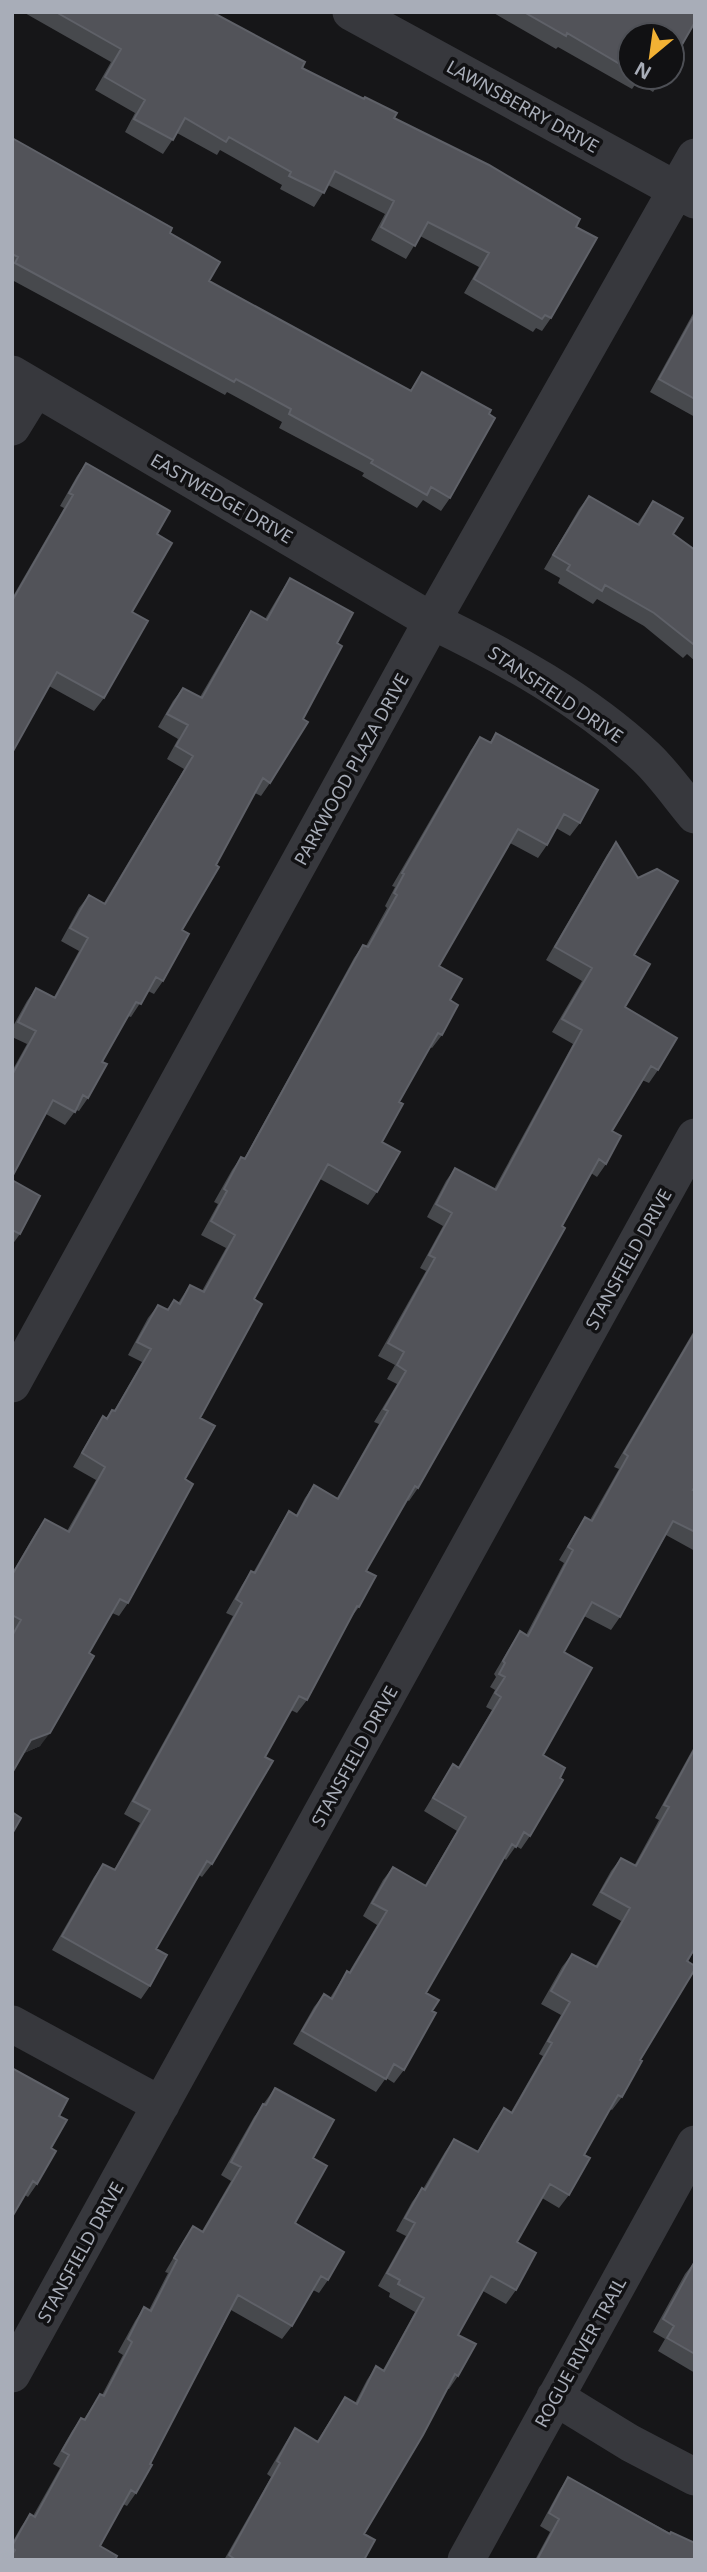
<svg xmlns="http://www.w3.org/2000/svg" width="707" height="2572" viewBox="0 0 707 2572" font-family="'Noto Sans',sans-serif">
  <rect width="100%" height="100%" fill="#161618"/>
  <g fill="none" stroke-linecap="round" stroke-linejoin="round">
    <!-- minor -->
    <path stroke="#37383d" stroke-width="37" d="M351,12L695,200
      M12,374L432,621C507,657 585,700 646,757C664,774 679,796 695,815
      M12,427L36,388
      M12,1384L432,621L695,157
      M12,2024L161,2105
      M12,2374L695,1137
      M555,2397L630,2443L695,2477
      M466,2560L695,2144"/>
  </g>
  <!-- wall -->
  <path fill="#47494d" d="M23,12H212L302,68L394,118L576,227L551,318L542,331L536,328L533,332L464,293L479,267L420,236L406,259L371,240L385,214L328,185L314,207L280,189L282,185L220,150L217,155L177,133L163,154L125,132L135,113L95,90L111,62Z
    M492,12H695L630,35V77H664L653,92L637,82L632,89L558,47L556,49Z
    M12,138L170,233L209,281L410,391L422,372L450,498L441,511L423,500L417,508L362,476L364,473L279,428L282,422L227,392L225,395L12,280Z
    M695,310V417L650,392Z
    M86,463L157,534L104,698L94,711L49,686L12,753V598L64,508L60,506L77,476Z
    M589,496L637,524L653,501L673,534L695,550V661L687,654L683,658L644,626L597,599L593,604L558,583L560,578L544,569L579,509Z
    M290,578L337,643L303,719L270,783L261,796L255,793L216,865L182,930L163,981L154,994L148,991L131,1017L128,1016L102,1062L88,1098L79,1111L76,1110L65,1125L46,1114L12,1177V1071L27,1044L12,1037V1028L27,1001L36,988L54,997L79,951L61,941L79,908L89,895L104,903L184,769L167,759L178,739L158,727L173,701L183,688L200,697L242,625L251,611L265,619L281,592Z
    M496,733L580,823L570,836L556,828L547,845L538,858L510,843L439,966L450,1000L442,1035L432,1048L430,1047L399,1102L382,1142L377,1192L368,1205L320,1179L254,1299L200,1418L185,1479L128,1603L119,1616L112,1613L89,1653L40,1746L24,1753L12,1773V1573L36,1532L45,1519L67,1531L96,1480L73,1467L94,1430L103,1416L106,1418L112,1410L114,1411L142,1362L128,1355L148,1318L158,1305L167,1310L174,1300L178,1303L190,1285L202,1291L226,1248L201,1235L218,1204L214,1202L232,1170L241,1157L244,1159L354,958L363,945L366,946L387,908L385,906L395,887L392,886L471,750L480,737L490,742Z
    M616,842L634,955L625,1007L658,1070L649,1083L642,1080L612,1131L606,1164L597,1177L591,1173L418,1488L409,1501L407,1500L366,1571L359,1607L349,1620L307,1700L297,1713L291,1710L265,1757L212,1864L202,1877L199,1875L156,1949L150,1986L141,1999L52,1950L94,1877L103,1864L114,1870L140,1823L124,1814L233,1616L226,1613L242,1585L251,1571L253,1573L280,1525L289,1511L296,1515L305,1498L314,1485L337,1498L379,1424L374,1422L397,1384L387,1379L395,1365L378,1356L426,1271L420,1268L443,1226L427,1217L446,1181L455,1168L494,1189L573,1044L552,1032L582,981L546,960L607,855Z
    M12,1180L20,1234L12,1245Z
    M695,1329V1486L693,1490H695V1551L666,1535L620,1617L611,1630L584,1616L564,1652L543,1755L530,1836L521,1849L516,1846L506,1860L504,1858L426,1993L404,2070L394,2083L386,2078L376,2092L293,2044L314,2007L324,1994L330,1998L347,1971L349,1972L377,1925L363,1916L383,1880L393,1867L425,1885L457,1831L424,1811L444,1778L453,1764L458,1767L492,1710L486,1707L495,1690L490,1687L496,1677L494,1674L511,1645L520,1631L526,1635L564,1563L559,1560L576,1531L585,1517L590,1520L619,1469L614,1467Z
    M695,1745V1948L622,2097L612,2110L610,2109L584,2155L569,2195L559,2208L542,2198L517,2242L516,2290L506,2304L483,2291L458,2335V2376L449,2389H447L364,2534V2560H224L271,2477L267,2474L286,2442L295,2428L317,2441L345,2397L355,2403L367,2380L376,2366L383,2370L415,2312L389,2297L390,2293L378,2286L406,2236L396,2231L412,2202L422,2188L423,2189L445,2152L454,2139L477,2152L494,2122L504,2108L511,2112L543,2056L539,2054L561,2015L541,2004L562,1967L572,1954L595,1967L621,1921L592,1905L611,1871L621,1858L634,1866L659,1820L655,1818Z
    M275,2088L313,2158L295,2223L328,2280L319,2293L313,2290L292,2326L282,2339L231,2310L150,2464L136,2493L127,2506L123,2504L100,2546L12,2560V2543L21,2527L30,2514L33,2516L60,2468L53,2464L72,2431L81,2418L84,2419L100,2394L102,2395L123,2355L118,2352L135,2321L144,2307L149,2310L168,2273L165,2272L184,2240L193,2226L202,2231L231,2181L221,2175L254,2117Z
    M59,2116L51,2148L37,2184L28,2197L25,2195Z
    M695,2261V2373L658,2351L665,2339L653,2332L685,2274Z
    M568,2477L670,2533L695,2560H535L550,2532L540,2526L559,2491Z"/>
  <!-- shaded-wall -->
  <path fill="#2f3033" d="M50,1733L40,1746L22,1754L31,1740Z"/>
  <!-- building -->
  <path fill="#525359" stroke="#5f6168" stroke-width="2" d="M56,12H212L305,62L302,68L364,99L365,97L397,113L394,118L489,165L580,219L576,227L597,238L551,318L545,315L542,319L474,279L489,253L428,222L415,246L381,227L394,201L335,171L324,193L289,176L291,172L229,137L226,142L185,118L173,140L134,119L145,100L105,77L121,49Z
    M524,12H695V22L672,62V35H630V70L567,33L566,36Z
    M12,138L172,228L170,233L220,262L209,281L411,391L422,372L491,410L489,414L495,418L450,498L431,487L427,495L371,463L373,460L289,414L291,409L236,379L234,382L15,263L18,257L12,254Z
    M695,314V399L659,379Z
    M86,463L170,511L157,534L172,543L132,612L148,621L104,698L57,672L12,753V601L73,495L69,493Z
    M589,496L639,525L653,501L683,518L673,534L695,550V642L693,644L654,613L605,585L602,591L567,570L570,565L553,555Z
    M290,578L353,613L337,643L342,646L303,719L308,722L270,783L263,778L216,865L219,867L182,930L189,934L163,981L156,977L141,1004L136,1002L102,1062L107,1064L88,1098L83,1095L75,1112L53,1100L12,1177V1075L36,1031L18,1022L36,988L55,998L88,938L70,928L89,895L105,904L193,756L176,746L188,725L167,714L183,688L202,698L251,611L267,620Z
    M496,733L598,790L580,823L564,814L547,845L518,829L439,966L462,979L450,1000L458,1005L442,1035L438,1033L399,1102L403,1104L382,1142L400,1152L377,1192L328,1164L254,1299L262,1304L200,1418L215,1426L185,1479L193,1484L128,1603L120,1599L89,1653L94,1656L50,1733L31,1740L12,1773V1636L21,1620L12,1615V1575L45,1519L69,1532L105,1467L82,1453L103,1416L107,1419L112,1410L115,1411L151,1349L137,1342L158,1305L168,1310L174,1300L180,1304L190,1285L204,1292L235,1235L211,1221L227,1191L224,1189L241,1157L245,1159L363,945L368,947L397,895L394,893L404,874L402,873L480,737L491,743Z
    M616,842L638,878L657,869L678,881L634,955L650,964L625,1007L677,1038L658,1070L651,1066L612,1131L621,1136L606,1164L599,1159L562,1226L565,1228L508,1330L418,1488L415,1486L366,1571L376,1576L359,1607L357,1606L307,1700L299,1696L265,1757L273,1761L212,1864L207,1861L156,1949L167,1955L150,1986L62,1936L103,1864L115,1870L150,1810L133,1801L242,1603L236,1599L251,1571L255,1573L289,1511L297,1516L314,1485L338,1499L388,1411L384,1409L406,1371L397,1365L404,1352L388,1343L435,1258L429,1255L452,1213L436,1204L455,1168L496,1190L582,1030L562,1019L592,968L555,947Z
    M12,1180L40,1196L20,1234L12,1230Z
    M695,1332V1486L693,1490H695V1532L673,1521L620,1617L592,1602L564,1652L592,1668L543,1755L565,1768L560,1778L563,1780L530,1836L524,1832L516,1847L512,1844L426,1993L439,2000L432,2011L436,2013L404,2070L394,2064L386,2079L302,2031L324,1994L332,1999L347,1971L350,1973L387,1911L372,1903L393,1867L426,1886L466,1817L433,1798L453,1764L459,1768L501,1697L495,1693L505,1677L499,1674L505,1663L503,1661L520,1631L528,1636L573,1550L568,1547L585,1517L592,1521L628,1456L624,1453Z
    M695,1748V1948L687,1961L695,1966V1969L640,2060L642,2061L622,2097L618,2095L584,2155L590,2158L569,2195L550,2184L517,2242L536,2253L516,2290L491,2276L458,2335L476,2344L458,2376L455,2374L423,2435L364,2534L375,2540L364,2560H236L229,2555L280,2463L277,2461L295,2428L318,2442L345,2397L357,2404L376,2366L384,2371L424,2298L398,2284L400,2280L387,2273L415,2223L405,2218L422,2188L425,2190L454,2139L478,2152L504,2108L512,2113L552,2043L548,2041L570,2002L551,1991L572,1954L597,1967L630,1908L601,1892L621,1858L636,1866L669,1807L664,1805Z
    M12,1812L21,1818L12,1834Z
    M12,2068L68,2099L59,2116L67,2120L51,2148L56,2151L37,2184L33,2181L12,2217Z
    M275,2088L334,2120L313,2158L327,2166L295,2223L344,2252L328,2280L321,2276L292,2326L238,2295L150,2464L152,2465L136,2493L131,2490L100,2546L117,2556L115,2560H12V2555L15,2550L12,2548V2546L30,2514L35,2517L69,2455L62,2451L81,2418L85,2420L100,2394L104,2396L132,2342L128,2339L144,2307L151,2311L177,2260L174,2258L193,2226L203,2232L241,2167L231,2162L263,2104L266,2105Z
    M695,2261V2354L667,2338L674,2326L663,2319Z
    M568,2477L670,2534L671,2532L695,2543V2560H537L559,2519L549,2513Z"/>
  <g text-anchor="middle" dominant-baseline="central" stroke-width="7" stroke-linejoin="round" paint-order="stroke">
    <!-- street labels -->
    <g font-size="18" fill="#a8adb8" stroke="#111113">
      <text transform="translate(523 106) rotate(29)">LAWNSBERRY DRIVE</text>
      <text transform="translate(222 498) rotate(30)">EASTWEDGE DRIVE</text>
      <text transform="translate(556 694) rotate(34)">STANSFIELD DRIVE</text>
      <text transform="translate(351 769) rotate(-61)">PARKWOOD PLAZA DRIVE</text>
      <text transform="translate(628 1259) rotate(-61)">STANSFIELD DRIVE</text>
      <text transform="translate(354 1756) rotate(-61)">STANSFIELD DRIVE</text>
      <text transform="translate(80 2252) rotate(-61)">STANSFIELD DRIVE</text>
      <text transform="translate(580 2352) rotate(-61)">ROGUE RIVER TRAIL</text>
    </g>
  </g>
  <!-- border -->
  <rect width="707" height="2572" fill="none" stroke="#a8adb8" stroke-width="28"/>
  <!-- north arrow -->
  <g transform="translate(651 56) rotate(209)"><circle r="33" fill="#111113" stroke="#4d4f55" stroke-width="2"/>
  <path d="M0-5L12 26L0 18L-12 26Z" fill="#f2b134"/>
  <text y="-10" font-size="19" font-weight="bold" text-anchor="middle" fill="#a8adb8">N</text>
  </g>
</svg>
